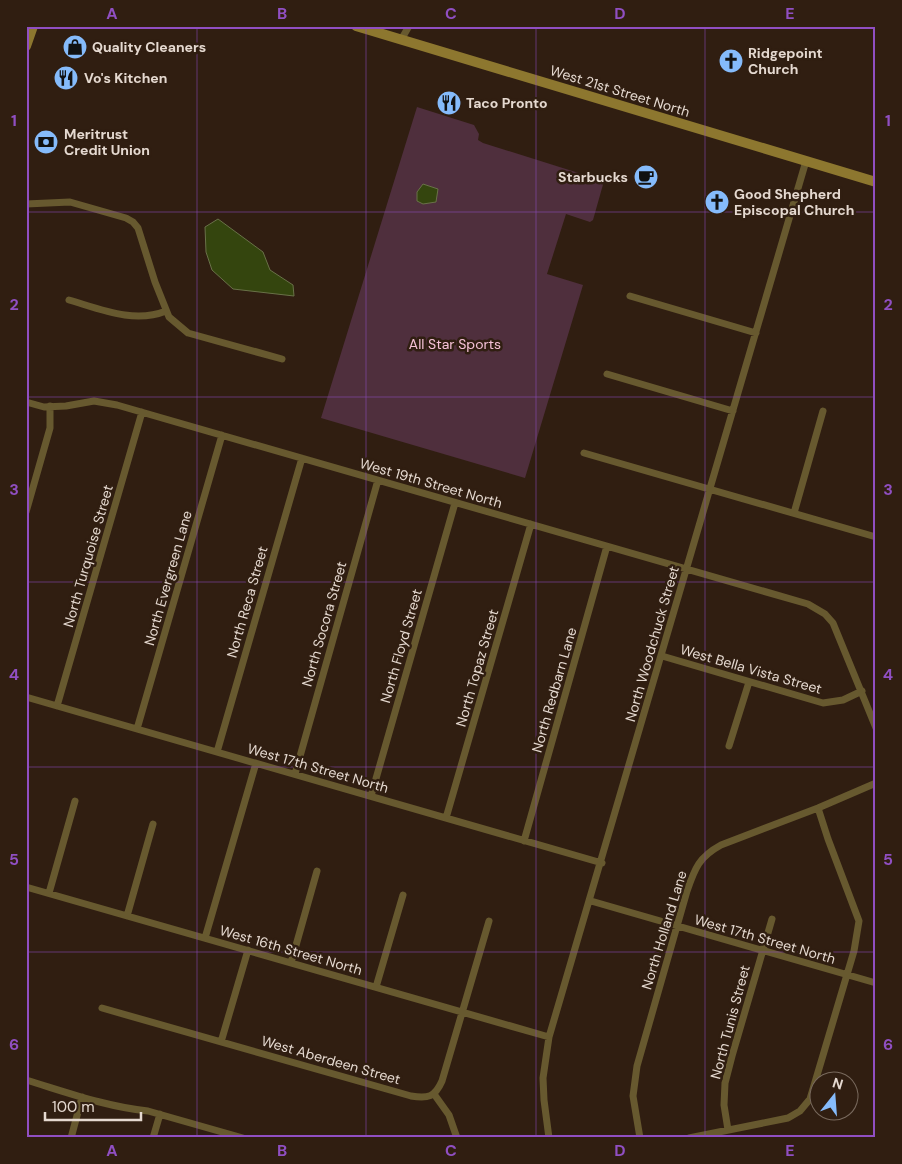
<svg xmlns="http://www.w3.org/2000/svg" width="902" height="1164" viewBox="0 0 902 1164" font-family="'DM Sans',sans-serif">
  <rect width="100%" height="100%" fill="#301e11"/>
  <!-- green -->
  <path fill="#4f2f3d" d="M417,107L474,125L479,134L478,140L483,143L604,181L593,220L590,222L566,214L547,274L583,285L525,478L321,418Z"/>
  <!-- water -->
  <path fill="#34450e" stroke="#697148" d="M423,184L438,189L436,202L423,204L417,201V192Z
    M218,219L263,252L270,270L293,285L294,296L233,289L212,270L206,252L205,227Z"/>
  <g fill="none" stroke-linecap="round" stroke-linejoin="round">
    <!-- street -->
    <path stroke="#67592f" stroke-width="7" d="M401,40L409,26
      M26,204L70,202L126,218L133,222L138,228L155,282L169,317L188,333L282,359
      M630,296L756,333
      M69,300C100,309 134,324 166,311
      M607,374L733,411
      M26,402L44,407L66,406L94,401L117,405L808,604L825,614L833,623L876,728
      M584,453L876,537
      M26,512L50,428V406
      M794,513L823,411
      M662,656L823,703L843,700L862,691
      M26,697L602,863
      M57,706L142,412
      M137,729L222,435
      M729,746L749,682
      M217,752L302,458
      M295,774L378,480
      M371,796L455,503
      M446,818L531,524
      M524,841L607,546
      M26,887L549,1037
      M49,893L75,801
      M591,901L876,983
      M127,916L153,824
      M205,938L256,763
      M291,963L317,871
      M376,987L403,895
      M102,1008L411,1096C428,1099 435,1097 442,1081L489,921
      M221,1042L248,950
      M26,1080C66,1092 107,1107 148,1111L243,1138
      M434,1094L449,1115L457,1138
      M728,1130L724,1105L725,1083L732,1056L772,919
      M71,1138L82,1097
      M153,1138L160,1114
      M549,1138L544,1100L543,1078L549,1037L806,161
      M640,1138L633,1096L637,1066L687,891C695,868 699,857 721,845L818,808L876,783
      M689,1138L788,1118L800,1111L810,1099L854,951L859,921L828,839L818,808"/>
    <!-- secondary -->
    <path stroke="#8d772f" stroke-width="10" d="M356,26L876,182
      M26,46L33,26"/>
  </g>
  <!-- grid -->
  <path fill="none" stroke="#904fc2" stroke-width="1" stroke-opacity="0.55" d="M197,26V1138M366,26V1138M536,26V1138M705,26V1138M26,212H876M26,397H876M26,582H876M26,767H876M26,952H876"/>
  <!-- icons -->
  <defs>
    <symbol id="shop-disc" viewBox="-11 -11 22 22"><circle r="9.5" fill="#85bbfb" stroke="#301e11"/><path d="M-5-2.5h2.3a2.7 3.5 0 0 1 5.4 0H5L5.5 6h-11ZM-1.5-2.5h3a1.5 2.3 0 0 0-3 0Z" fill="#111"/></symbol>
    <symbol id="church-disc" viewBox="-11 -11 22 22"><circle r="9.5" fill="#85bbfb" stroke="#301e11"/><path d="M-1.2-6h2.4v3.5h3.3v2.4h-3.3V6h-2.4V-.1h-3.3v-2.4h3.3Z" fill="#111"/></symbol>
    <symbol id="restaurant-disc" viewBox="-11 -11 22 22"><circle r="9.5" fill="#85bbfb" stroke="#301e11"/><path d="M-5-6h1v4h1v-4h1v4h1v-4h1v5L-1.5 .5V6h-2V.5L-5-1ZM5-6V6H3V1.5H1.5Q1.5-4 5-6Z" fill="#111"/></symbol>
    <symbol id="bank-disc" viewBox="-11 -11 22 22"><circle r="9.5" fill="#85bbfb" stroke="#301e11"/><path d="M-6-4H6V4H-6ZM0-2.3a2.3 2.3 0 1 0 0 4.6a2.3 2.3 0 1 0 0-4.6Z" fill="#111"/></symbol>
    <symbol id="cafe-disc" viewBox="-11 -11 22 22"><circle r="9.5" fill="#85bbfb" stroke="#301e11"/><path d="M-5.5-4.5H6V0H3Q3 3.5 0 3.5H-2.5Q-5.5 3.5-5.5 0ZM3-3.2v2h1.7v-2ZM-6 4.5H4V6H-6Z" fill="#111"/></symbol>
  </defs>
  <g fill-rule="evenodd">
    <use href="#shop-disc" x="61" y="33" width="28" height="28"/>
    <use href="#church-disc" x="717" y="47" width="28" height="28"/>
    <use href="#restaurant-disc" x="52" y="64" width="28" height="28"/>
    <use href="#restaurant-disc" x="435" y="89" width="28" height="28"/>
    <use href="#bank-disc" x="32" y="128" width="28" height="28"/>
    <use href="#cafe-disc" x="632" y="163" width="28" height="28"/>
    <use href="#church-disc" x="703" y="188" width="28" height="28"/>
  </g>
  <g text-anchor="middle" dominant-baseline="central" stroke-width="5" stroke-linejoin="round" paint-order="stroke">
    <!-- poi labels -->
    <g font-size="14" font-weight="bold" fill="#e5d9d0" stroke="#301e11" text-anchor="start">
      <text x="92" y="47">Quality Cleaners</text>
      <text x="748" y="53">Ridgepoint<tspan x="748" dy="16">Church</tspan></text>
      <text x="84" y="78">Vo's Kitchen</text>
      <text x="466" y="103">Taco Pronto</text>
      <text x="64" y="134">Meritrust<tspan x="64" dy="16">Credit Union</tspan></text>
      <text x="628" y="177" text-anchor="end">Starbucks</text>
      <text x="734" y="194">Good Shepherd<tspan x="734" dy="16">Episcopal Church</tspan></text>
    </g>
    <!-- street labels -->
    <g font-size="14" fill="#e5d9d0" stroke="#301e11">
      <text transform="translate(620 91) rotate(17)">West 21st Street North</text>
      <text transform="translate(431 483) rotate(16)">West 19th Street North</text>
      <text transform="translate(88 556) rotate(-74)">North Turquoise Street</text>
      <text transform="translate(168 578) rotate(-74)">North Evergreen Lane</text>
      <text transform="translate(247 602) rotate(-74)">North Reca Street</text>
      <text transform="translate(324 624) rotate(-74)">North Socora Street</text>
      <text transform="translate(652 644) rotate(-74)">North Woodchuck Street</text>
      <text transform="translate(401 646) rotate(-74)">North Floyd Street</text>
      <text transform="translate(477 668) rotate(-74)">North Topaz Street</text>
      <text transform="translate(751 669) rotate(16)">West Bella Vista Street</text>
      <text transform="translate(554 690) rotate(-74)">North Redbarn Lane</text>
      <text transform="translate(318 768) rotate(16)">West 17th Street North</text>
      <text transform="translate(664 930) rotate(-73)">North Holland Lane</text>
      <text transform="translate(765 939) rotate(16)">West 17th Street North</text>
      <text transform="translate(291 950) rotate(16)">West 16th Street North</text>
      <text transform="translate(730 1022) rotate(-75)">North Tunis Street</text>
      <text transform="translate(331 1060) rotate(16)">West Aberdeen Street</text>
    </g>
    <!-- park labels -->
    <g font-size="14" fill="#f5c1d6" stroke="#301e11">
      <text x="455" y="344">All Star Sports</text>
    </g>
  </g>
  <!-- border -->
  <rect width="902" height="1164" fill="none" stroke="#301e11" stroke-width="55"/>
  <!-- north arrow -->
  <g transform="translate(834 1096) rotate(17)"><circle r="24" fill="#301e11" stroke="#78695d"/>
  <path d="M0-4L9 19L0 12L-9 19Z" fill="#85bbfb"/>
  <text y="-8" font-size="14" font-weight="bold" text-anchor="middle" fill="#e5d9d0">N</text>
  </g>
  <!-- scale -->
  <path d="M45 1112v8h96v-8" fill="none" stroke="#e5d9d0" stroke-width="2.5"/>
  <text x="52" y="1112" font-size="15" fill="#e5d9d0" stroke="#301e11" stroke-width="4" paint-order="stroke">100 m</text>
  <rect x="28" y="28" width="846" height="1108" fill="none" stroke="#904fc2" stroke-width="2"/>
  <g font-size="16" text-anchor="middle" font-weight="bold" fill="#904fc2">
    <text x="112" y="19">A</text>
    <text x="282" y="19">B</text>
    <text x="451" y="19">C</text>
    <text x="620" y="19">D</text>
    <text x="790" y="19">E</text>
    <text x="14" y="126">1</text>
    <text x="888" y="126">1</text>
    <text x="14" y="310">2</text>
    <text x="888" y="310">2</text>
    <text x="14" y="495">3</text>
    <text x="888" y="495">3</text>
    <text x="14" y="680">4</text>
    <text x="888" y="680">4</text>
    <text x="14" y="865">5</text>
    <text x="888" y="865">5</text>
    <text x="14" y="1050">6</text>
    <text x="888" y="1050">6</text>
    <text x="112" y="1156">A</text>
    <text x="282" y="1156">B</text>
    <text x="451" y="1156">C</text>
    <text x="620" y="1156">D</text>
    <text x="790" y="1156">E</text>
  </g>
</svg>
